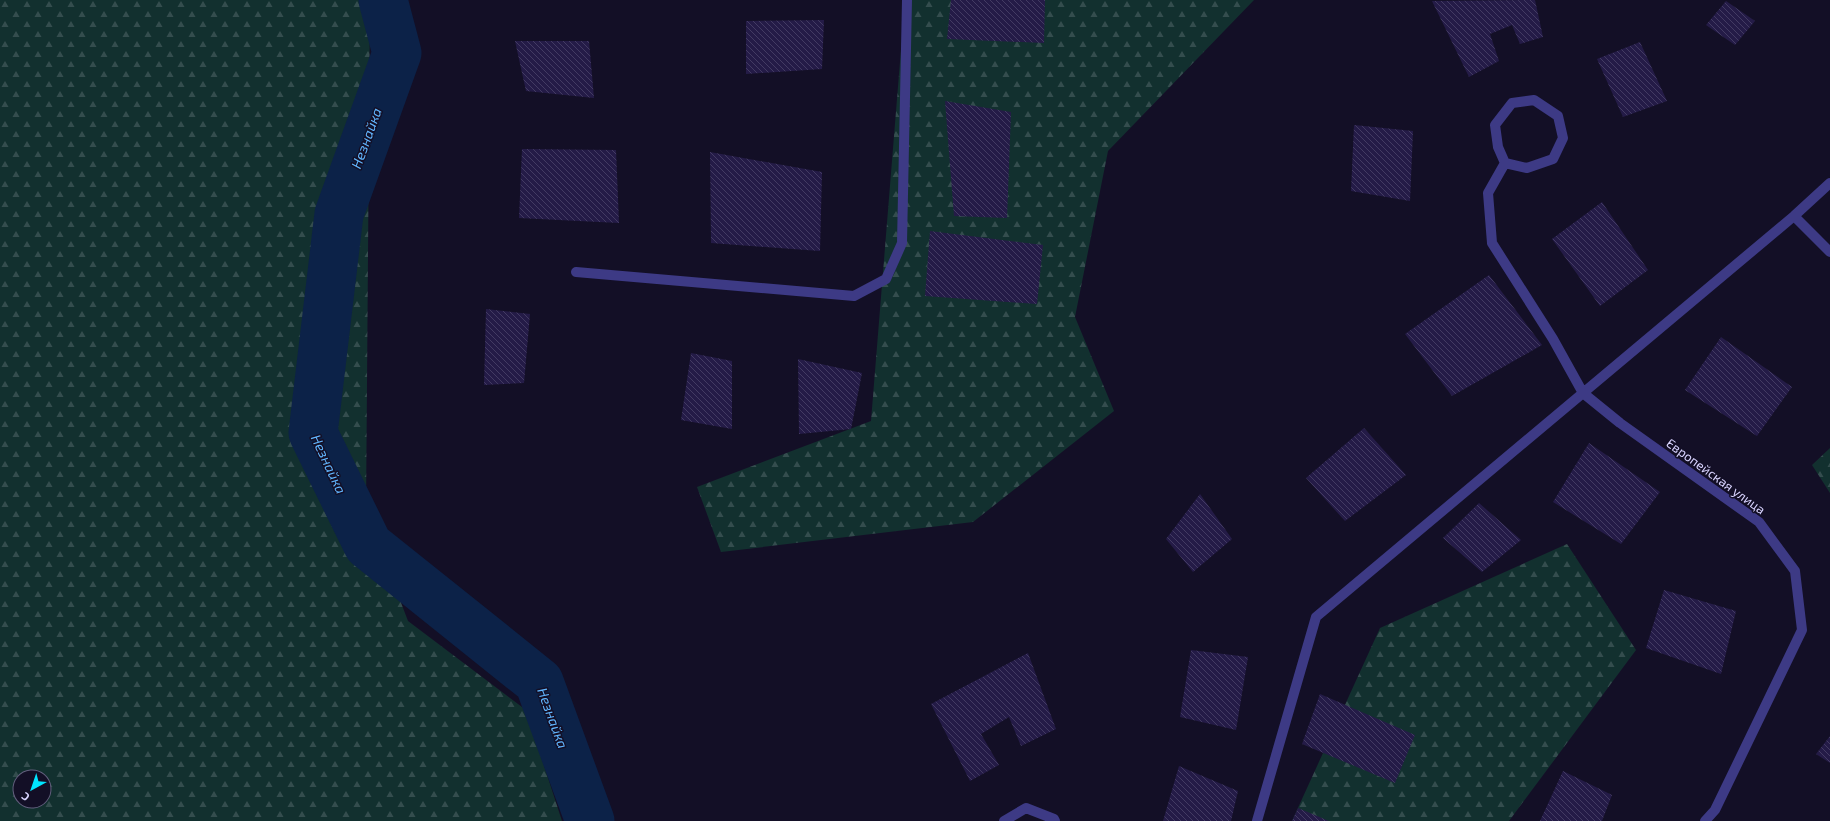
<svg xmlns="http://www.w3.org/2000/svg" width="1830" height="821" viewBox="0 0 1830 821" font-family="'Exo 2',sans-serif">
  <defs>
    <pattern id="forest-firs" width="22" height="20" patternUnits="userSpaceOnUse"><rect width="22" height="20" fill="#12302f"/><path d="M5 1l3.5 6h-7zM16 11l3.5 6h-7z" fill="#344d4e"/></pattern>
    <pattern id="building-back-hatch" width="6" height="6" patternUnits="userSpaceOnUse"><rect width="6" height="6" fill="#241b47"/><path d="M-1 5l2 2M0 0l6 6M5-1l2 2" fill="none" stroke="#433b63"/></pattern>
  </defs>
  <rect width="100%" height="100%" fill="#130f26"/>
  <!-- forest -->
  <path fill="url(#forest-firs)" fill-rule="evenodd" d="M0,0H370L366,511L408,621L526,710L562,821H0ZM20,777H44V801H20Z
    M905,0H1254L1108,151L1075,317L1114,411L973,522L721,552L697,487L871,421Z
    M1830,448V493L1812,465Z
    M1567,544L1636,650L1509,821H1292L1380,628Z"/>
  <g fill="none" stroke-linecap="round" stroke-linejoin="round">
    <!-- river -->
    <path stroke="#0c2248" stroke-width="49" d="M383,0L397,53L339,214L313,433L368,545L539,682L590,821"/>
  </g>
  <!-- building -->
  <path fill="url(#building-back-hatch)" d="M951,0H1045L1044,43L947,39Z
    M1535,0L1543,37L1520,44L1512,25L1490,34L1499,61L1469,77L1432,1Z
    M1726,1L1755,21L1735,45L1706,25Z
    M824,20L822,69L746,74V21Z
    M515,41H589L594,98L526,91Z
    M1640,42L1667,101L1623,117L1597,59Z
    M945,101L1011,112L1007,218L954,216Z
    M1354,125L1413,131L1410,201L1351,191Z
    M522,149L616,150L619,223L519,218Z
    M710,152L822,172L820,251L711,243Z
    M1602,202L1648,270L1600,306L1552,239Z
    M930,231L1043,245L1037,304L925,296Z
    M1489,275L1542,345L1452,396L1405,334Z
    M486,309L530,314L524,383L484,385Z
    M1721,337L1792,387L1757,436L1685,390Z
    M691,353L732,361V429L681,420Z
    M798,359L862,373L851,429L799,434Z
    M1364,428L1406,475L1345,521L1306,478Z
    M1589,443L1660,492L1621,544L1553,502Z
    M1200,494L1232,539L1193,572L1166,539Z
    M1479,503L1521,540L1482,572L1443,538Z
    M1664,590L1736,611L1721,674L1646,648Z
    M1191,650L1248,657L1236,730L1180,717Z
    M1028,653L1056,729L1021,746L1009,717L981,734L999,765L970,781L931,704Z
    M1320,694L1415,735L1395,783L1302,744Z
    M1830,736V763L1816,754Z
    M1179,766L1238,791L1231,821H1163Z
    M1563,771L1612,795L1602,821H1540Z
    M1298,808L1329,821H1292Z"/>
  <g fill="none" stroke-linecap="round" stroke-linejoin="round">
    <!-- lane -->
    <path stroke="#3d3a85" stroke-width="10" d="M1534,100L1558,116L1563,138L1553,159L1527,168L1505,163L1498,147L1495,125L1512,103Z
      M1505,163L1488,193L1492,243L1553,339L1583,393L1620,423L1759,522L1795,571L1802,630L1715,810L1705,821
      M1794,216L1830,252
      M1004,821L1026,808L1054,819L1055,821
      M1257,821L1316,617L1794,216L1830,183"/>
    <!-- street -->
    <path stroke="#3d3a85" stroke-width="10" d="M576,272L854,296L886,279L902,243L907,0"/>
  </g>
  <g text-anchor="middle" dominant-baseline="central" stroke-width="3" stroke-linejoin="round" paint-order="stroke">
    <!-- street labels -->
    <g font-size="13" fill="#d9d4ff" stroke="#130f26">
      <text transform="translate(1716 476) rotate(36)">Европейская улица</text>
    </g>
    <!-- water labels -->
    <g font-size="14" font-style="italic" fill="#62b6ff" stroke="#130f26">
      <text transform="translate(366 138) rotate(-70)">Незнайка</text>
      <text transform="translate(329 464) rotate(65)">Незнайка</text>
      <text transform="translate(553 718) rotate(70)">Незнайка</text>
    </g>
  </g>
  <!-- north arrow -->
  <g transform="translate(32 789) rotate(220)"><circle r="19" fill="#130f26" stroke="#625e7d"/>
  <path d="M0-3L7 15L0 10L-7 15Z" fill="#00e5ff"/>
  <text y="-6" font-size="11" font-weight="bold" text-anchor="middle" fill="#d9d4ff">С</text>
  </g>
</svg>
